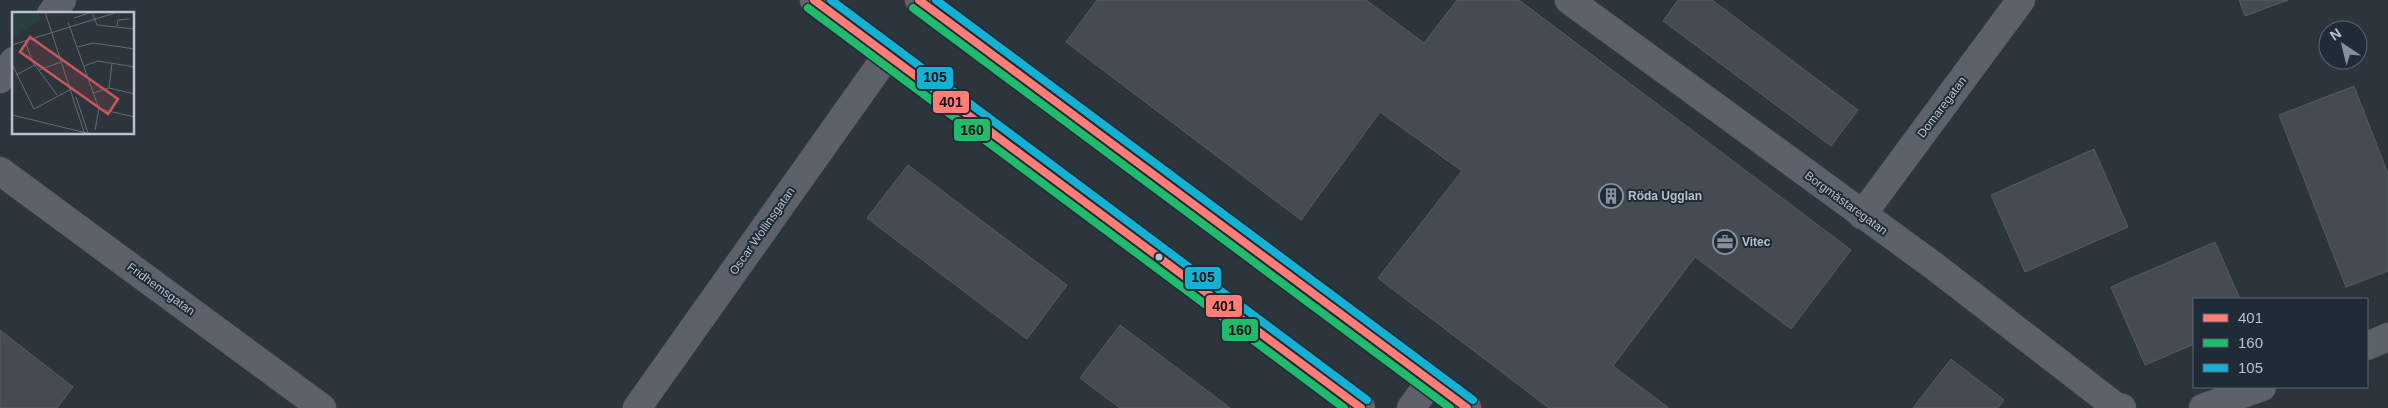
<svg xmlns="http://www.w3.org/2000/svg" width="2388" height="408" viewBox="0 0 2388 408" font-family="Helvetica,sans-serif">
  <rect width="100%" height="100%" fill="#2c343c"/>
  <!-- building -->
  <path fill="#454b51" stroke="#555c63" d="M1097,0H1366L1424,43L1457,0H1519L1851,250L1791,329L1695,257L1613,366L1669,408H1549L1378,278L1462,171L1380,112L1301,220L1066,42Z
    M1678,0H1712L1858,110L1831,146L1663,21Z
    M2239,0H2288L2245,16Z
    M2354,86L2388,174V271L2346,287L2279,115Z
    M2094,149L2128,227L2025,272L1991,195Z
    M908,165L1067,285L1027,339L867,218Z
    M2215,242L2240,299H2194V344L2145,365L2111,287Z
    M1120,325L1230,408H1120L1080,378Z
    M0,330L73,387L57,408H0Z
    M1951,359L2004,400L1998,408H1913Z"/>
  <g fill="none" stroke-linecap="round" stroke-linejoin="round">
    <defs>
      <path id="minor" d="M1569,0L1934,266L2115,406L2122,408
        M51,14L62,0
        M0,79L14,61
        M0,171L322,408
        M1862,215L2021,0
        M2367,346L2388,337
        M637,408L888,54
        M1411,408L1431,381
        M2203,408L2262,387"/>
      <path id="major" d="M814,0L1361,408
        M919,0L1467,408"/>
    </defs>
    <!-- minor casing -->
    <use href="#minor" stroke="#4b5056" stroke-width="29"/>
    <!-- major casing -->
    <use href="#major" stroke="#4a5158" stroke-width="29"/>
    <!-- minor -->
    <use href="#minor" stroke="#5d626a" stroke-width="28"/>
    <!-- major -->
    <use href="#major" stroke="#60656b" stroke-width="28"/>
    <defs>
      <path id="bus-1" d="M814,0L1361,408
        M919,0L1467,408"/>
      <path id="bus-2" d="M808,8L1344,408
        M913,8L1450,408"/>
      <path id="bus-3" d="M831,0L1367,400
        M936,0L1473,400"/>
    </defs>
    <!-- bus-1 casing -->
    <use href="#bus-1" stroke="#1f2b37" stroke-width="11"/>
    <!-- bus-2 casing -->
    <use href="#bus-2" stroke="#1f2b37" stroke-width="11"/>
    <!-- bus-3 casing -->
    <use href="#bus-3" stroke="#1f2b37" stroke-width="11"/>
    <!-- bus-1 -->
    <use href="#bus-1" stroke="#ff7d77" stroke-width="8"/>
    <!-- bus-2 -->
    <use href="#bus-2" stroke="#20bc6c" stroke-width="8"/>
    <!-- bus-3 -->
    <use href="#bus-3" stroke="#13b2d5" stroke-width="8"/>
  </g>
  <!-- icons -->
  <defs>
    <symbol id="building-ring" viewBox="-11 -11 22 22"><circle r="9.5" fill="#1f2b37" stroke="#87909a" stroke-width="1.5"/><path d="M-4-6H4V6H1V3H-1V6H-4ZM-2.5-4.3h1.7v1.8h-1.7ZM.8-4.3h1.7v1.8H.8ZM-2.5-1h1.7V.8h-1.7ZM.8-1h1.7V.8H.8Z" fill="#87909a"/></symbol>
    <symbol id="office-ring" viewBox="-11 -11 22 22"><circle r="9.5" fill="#1f2b37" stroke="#87909a" stroke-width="1.5"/><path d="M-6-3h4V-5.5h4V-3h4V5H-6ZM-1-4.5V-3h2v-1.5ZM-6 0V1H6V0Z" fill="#87909a"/></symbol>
  </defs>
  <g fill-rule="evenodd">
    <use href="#building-ring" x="1597" y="182" width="28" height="28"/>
    <use href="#office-ring" x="1711" y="228" width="28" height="28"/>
  </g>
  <!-- markers -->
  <circle fill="#b8c1cc" stroke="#1f2b37" stroke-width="2" cx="1159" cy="257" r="4.5"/>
  <g text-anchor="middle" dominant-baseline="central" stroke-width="4" stroke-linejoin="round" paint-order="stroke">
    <!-- street labels -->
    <g font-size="12" fill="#b8c1cc" stroke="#1f2b37">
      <text transform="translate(1942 107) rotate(-53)">Domaregatan</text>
      <text transform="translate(1846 203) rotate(36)">Borgmästaregatan</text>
      <text transform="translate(762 231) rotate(-55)">Oscar Wollinsgatan</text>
      <text transform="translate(161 289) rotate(36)">Fridhemsgatan</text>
    </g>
    <!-- poi labels -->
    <g font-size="12" font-weight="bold" fill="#b8c1cc" stroke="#1f2b37" text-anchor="start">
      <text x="1628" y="196">Röda Ugglan</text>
      <text x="1742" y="242">Vitec</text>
    </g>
  </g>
  <!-- overview -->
  <g transform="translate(12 12)">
    <rect width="122" height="122" fill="#2c343c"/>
    <path d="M0,0H26L29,8L0,25Z" fill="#294042"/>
    <path fill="none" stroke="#646c76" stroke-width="1" d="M33,0L73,123M80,0L85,13L123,17M62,6L80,0M56,10L87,97L83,118M105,14L106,8L117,7M13,29L20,49L45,83M0,33L106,0M66,35L81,31L123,37M0,52L22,97L61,76M72,54L86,49L123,55M27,58L49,50M4,63L23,53M97,76L100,51M81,81L97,76L123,82M64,85L76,121M87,97L123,105M0,103L83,123"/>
    <path fill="#cd5659" fill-opacity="0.15" stroke="#cd5659" stroke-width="2.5" d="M18,25L106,87L96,102L8,40Z"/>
    <rect width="122" height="122" fill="none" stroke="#b8c1cc" stroke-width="2.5"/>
  </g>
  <g stroke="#1f2b37" stroke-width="2">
    <rect x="916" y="66" width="38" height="24" rx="5" fill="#13b2d5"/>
    <rect x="932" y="90" width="38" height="24" rx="5" fill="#ff7d77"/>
    <rect x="953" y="118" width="38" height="24" rx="5" fill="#20bc6c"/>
    <rect x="1184" y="266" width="38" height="24" rx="5" fill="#13b2d5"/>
    <rect x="1205" y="294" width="38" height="24" rx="5" fill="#ff7d77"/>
    <rect x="1221" y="318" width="38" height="24" rx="5" fill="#20bc6c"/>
  </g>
  <g font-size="14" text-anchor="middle" font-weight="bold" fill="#111">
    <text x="935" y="82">105</text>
    <text x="951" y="107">401</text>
    <text x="972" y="135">160</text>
    <text x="1203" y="282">105</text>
    <text x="1224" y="311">401</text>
    <text x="1240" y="335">160</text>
  </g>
  <!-- legend -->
  <rect x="2193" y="298" width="175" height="90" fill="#1f2b37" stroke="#5c6773"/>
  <rect x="2203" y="314" width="25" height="8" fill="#ff7d77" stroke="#5c6773"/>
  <text x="2238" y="323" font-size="15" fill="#b8c1cc">401</text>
  <rect x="2203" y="339" width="25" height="8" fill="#20bc6c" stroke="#5c6773"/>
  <text x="2238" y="348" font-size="15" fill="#b8c1cc">160</text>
  <rect x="2203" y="364" width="25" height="8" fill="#13b2d5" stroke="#5c6773"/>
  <text x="2238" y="373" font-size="15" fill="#b8c1cc">105</text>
  <!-- north arrow -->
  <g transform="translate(2343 45) rotate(325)"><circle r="24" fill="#1f2b37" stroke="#5c6773"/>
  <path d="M0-4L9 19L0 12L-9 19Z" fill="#87909a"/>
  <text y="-8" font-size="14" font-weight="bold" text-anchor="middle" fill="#b8c1cc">N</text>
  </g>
</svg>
